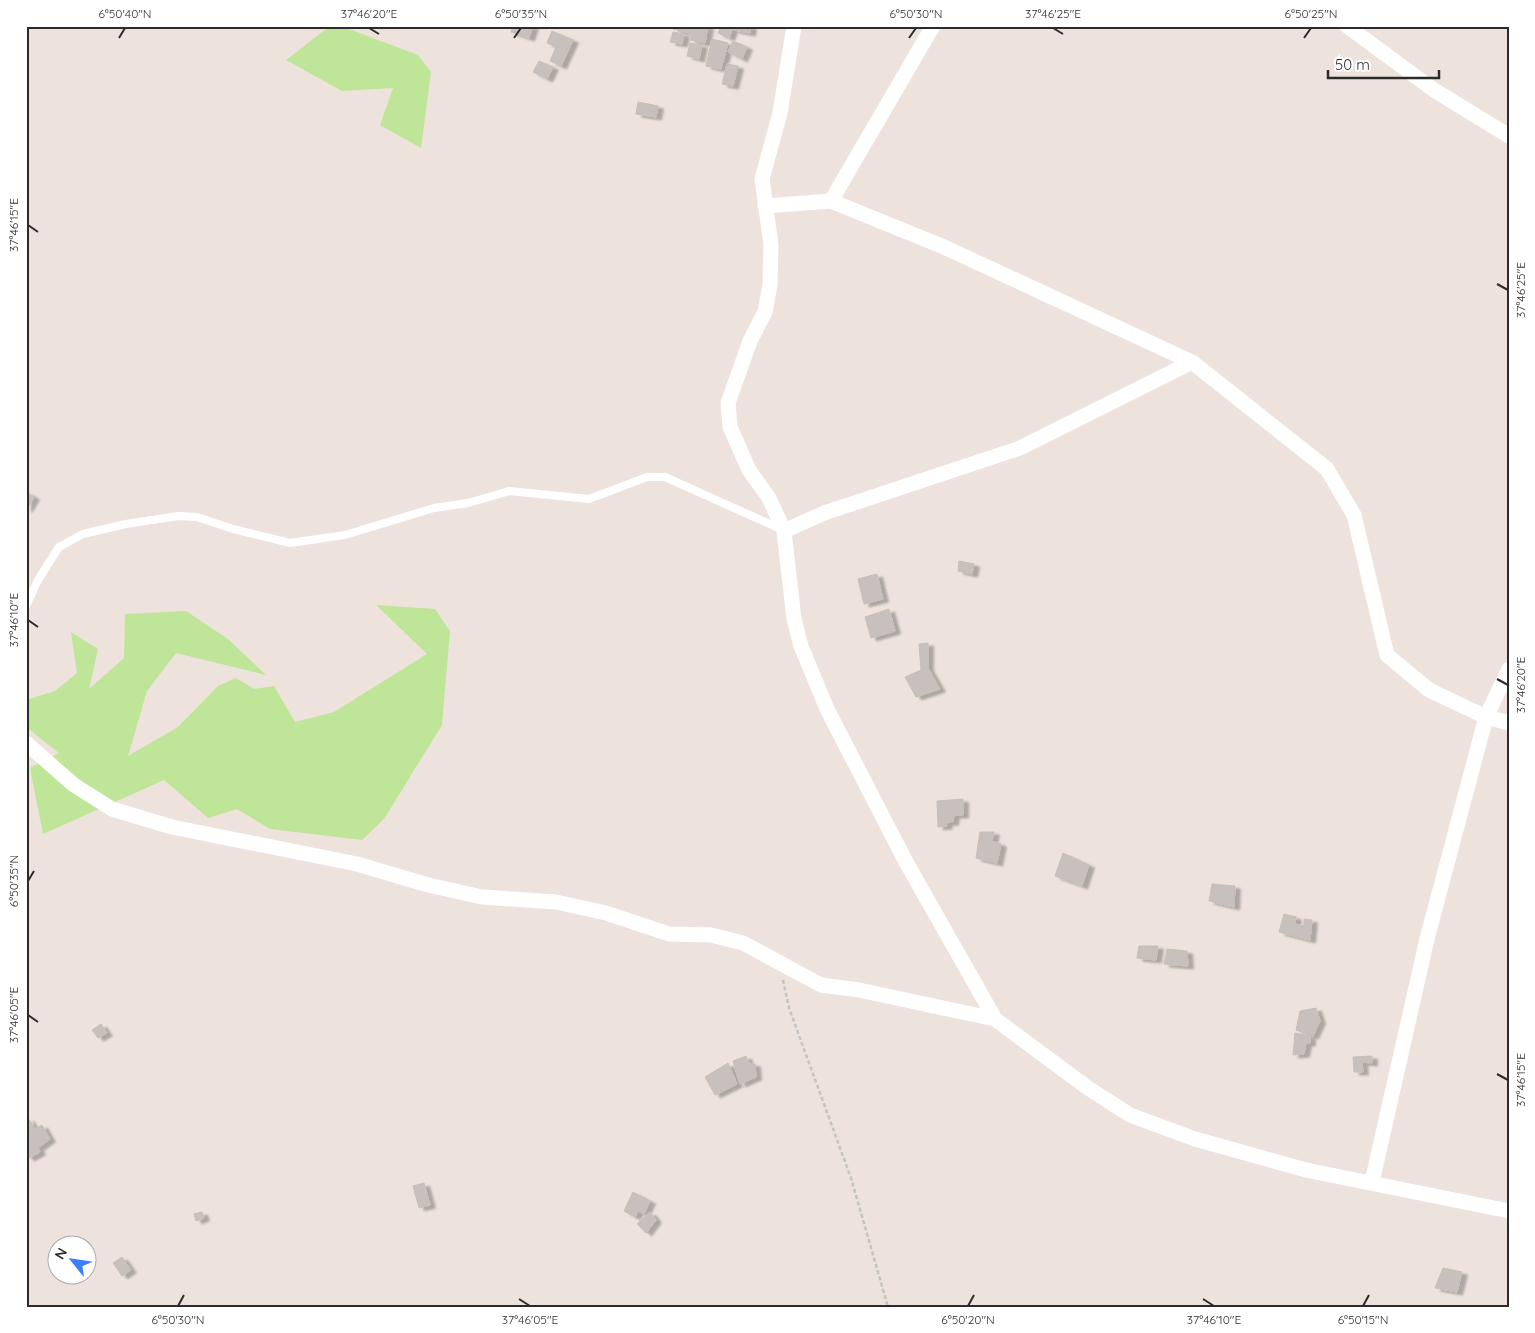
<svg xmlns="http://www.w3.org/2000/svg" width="1535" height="1333" viewBox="0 0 1535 1333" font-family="Quicksand,sans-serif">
  <defs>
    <filter id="shadow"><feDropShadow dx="5.5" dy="3" stdDeviation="1" flood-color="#0004"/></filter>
  </defs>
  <rect width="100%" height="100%" fill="#ede3dc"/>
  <!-- green -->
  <path fill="#bfe598" d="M330,26H341L418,55L431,72L421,148L380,125L393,88L342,91L286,60Z
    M376,605L435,609L450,631L442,725L384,819L362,840L270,829L237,809L208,818L164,780L43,834L30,768L59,753L26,727V700L55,691L77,673L71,632L98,649L89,689L124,658L125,614L186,611L228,639L266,675L176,653L147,691L128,756L178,727L218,686L236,678L254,689L274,686L295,722L334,712L427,654Z"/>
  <!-- building -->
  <path fill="#c8c0bc" stroke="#c8beb6" filter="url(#shadow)" d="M513,26H533L529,38L511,32Z
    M674,26H691L690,33L673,29Z
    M693,26H708L705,43L690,40Z
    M721,26L733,27L729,38L718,33Z
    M751,26L750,33L734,30L735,26Z
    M552,31L573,40L561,66L550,61L556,47L547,43Z
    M673,32L684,34L682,44L670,42Z
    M712,39L728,43L721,69L706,66Z
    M733,41L747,47L742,59L728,52Z
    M690,43L702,45L699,59L687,56Z
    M539,61L553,67L547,79L533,72Z
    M727,64L738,66L733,86L722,84Z
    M638,102L658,106L656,117L636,114Z
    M26,492L34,497L27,509H26Z
    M959,561L974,564L972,574L958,571Z
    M877,574L883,599L864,604L858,579Z
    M889,609L895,631L871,638L865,617Z
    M928,643V668L940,689L916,697L905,677L921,670L919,644Z
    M963,799V815H954L953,822L946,823L947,826L938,827L937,801Z
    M980,832H994L992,841L1001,844L997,863L976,858Z
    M1063,853L1089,865L1082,886L1055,876Z
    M1212,884L1235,886L1234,907L1209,901Z
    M1284,914L1296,917L1295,924L1304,926V919L1312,920L1310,940L1279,932Z
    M1139,946H1158L1156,960L1137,958Z
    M1167,949L1187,951L1188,966L1164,964Z
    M1316,1008L1320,1021L1313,1036L1296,1030L1300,1011Z
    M101,1024L107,1033L98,1038L92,1030Z
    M1295,1033L1310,1036V1043H1306L1304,1054L1293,1055Z
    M746,1056L748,1063L755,1064L756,1077L740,1084L733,1061Z
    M1372,1056V1063L1362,1062L1363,1072H1354L1353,1057Z
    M728,1063L737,1084L715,1095L705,1077Z
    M28,1118L35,1129L42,1125L50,1139L38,1148L40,1152L29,1158L26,1155Z
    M424,1183L430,1205L419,1208L413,1186Z
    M633,1192L650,1201L644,1214L638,1211L635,1217L624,1211Z
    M202,1212L204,1218L196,1221L194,1214Z
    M650,1212L656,1220L646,1233L637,1224Z
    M122,1257L131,1270L122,1276L113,1263Z
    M1443,1268L1462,1272L1457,1292L1435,1288Z"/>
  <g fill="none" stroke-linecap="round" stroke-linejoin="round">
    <!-- path -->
    <path stroke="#c4c4c4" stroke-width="2.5" stroke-dasharray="4 2.5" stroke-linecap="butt" d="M783,980L789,1008L851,1178L888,1307"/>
    <!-- service -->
    <path stroke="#fff" stroke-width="8" d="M26,606L38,580L59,547L83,534L126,524L178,516L197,517L233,529L290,543L345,535L434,508L468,503L509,491L589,499L647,477H665L783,530"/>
    <!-- minor -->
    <path stroke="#fff" stroke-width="15" d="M794,26L780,113L762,179L771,245L770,285L765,312L750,341L728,403L730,427L749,470L769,498L784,531L794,619L801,646L827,709L906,862L995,1019L1088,1088L1130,1115L1195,1139L1306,1170L1509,1211
      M1347,26L1434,90L1509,136
      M831,201L933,26
      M765,206L831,201L944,247L1192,362L1327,469L1354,515L1387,655L1429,690L1486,717L1509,723
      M784,531L824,513L1020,448L1192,362
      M26,743L74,785L112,809L172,827L357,864L428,885L482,897L556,902L606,913L669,934L711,935L743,943L821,985L859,990L995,1019
      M1372,1182L1427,939L1486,717L1509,669"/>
  </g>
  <!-- ticks -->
  <path fill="none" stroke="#2b2b2b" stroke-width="2" d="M369,28L379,34M1053,28L1063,34M119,38L125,28M514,38L521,28M909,38L916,28M1304,38L1311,28M28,225L38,232M1497,284L1508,290M28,620L38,627M1497,679L1508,685M28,881L34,871M28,1015L38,1022M1497,1074L1508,1080M519,1299L530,1306M1203,1299L1214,1306M178,1306L184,1295M968,1306L974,1295M1363,1306L1369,1295"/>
  <!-- border -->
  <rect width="1535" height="1333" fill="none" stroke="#ffffff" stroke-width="55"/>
  <!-- north arrow -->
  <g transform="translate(72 1260) rotate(300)"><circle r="24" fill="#ffffff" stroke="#aaaaaa"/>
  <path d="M0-4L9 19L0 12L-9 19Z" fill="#3980fe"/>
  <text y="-8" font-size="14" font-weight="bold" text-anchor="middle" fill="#2b2b2b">N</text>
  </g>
  <!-- scale -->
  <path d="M1328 70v8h111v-8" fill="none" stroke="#2b2b2b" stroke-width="2.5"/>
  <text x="1335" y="70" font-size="15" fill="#2b2b2b" stroke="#ffffff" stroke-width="4" paint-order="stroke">50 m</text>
  <rect x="28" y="28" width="1480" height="1278" fill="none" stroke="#2b2b2b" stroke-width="2"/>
  <g font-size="12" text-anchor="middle" fill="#2b2b2b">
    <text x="125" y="18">6°50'40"N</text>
    <text x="369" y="18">37°46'20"E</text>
    <text x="521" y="18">6°50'35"N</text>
    <text x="916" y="18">6°50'30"N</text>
    <text x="1053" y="18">37°46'25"E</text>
    <text x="1311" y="18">6°50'25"N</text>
    <text transform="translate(14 225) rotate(-90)" y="4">37°46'15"E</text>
    <text transform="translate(1521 290) rotate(-90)" y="4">37°46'25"E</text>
    <text transform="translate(14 620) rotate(-90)" y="4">37°46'10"E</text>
    <text transform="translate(1521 685) rotate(-90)" y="4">37°46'20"E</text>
    <text transform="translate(14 881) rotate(-90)" y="4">6°50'35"N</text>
    <text transform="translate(14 1015) rotate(-90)" y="4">37°46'05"E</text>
    <text transform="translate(1521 1080) rotate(-90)" y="4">37°46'15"E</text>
    <text x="178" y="1324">6°50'30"N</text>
    <text x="530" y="1324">37°46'05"E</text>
    <text x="968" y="1324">6°50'20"N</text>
    <text x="1214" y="1324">37°46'10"E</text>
    <text x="1363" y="1324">6°50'15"N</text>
  </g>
</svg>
